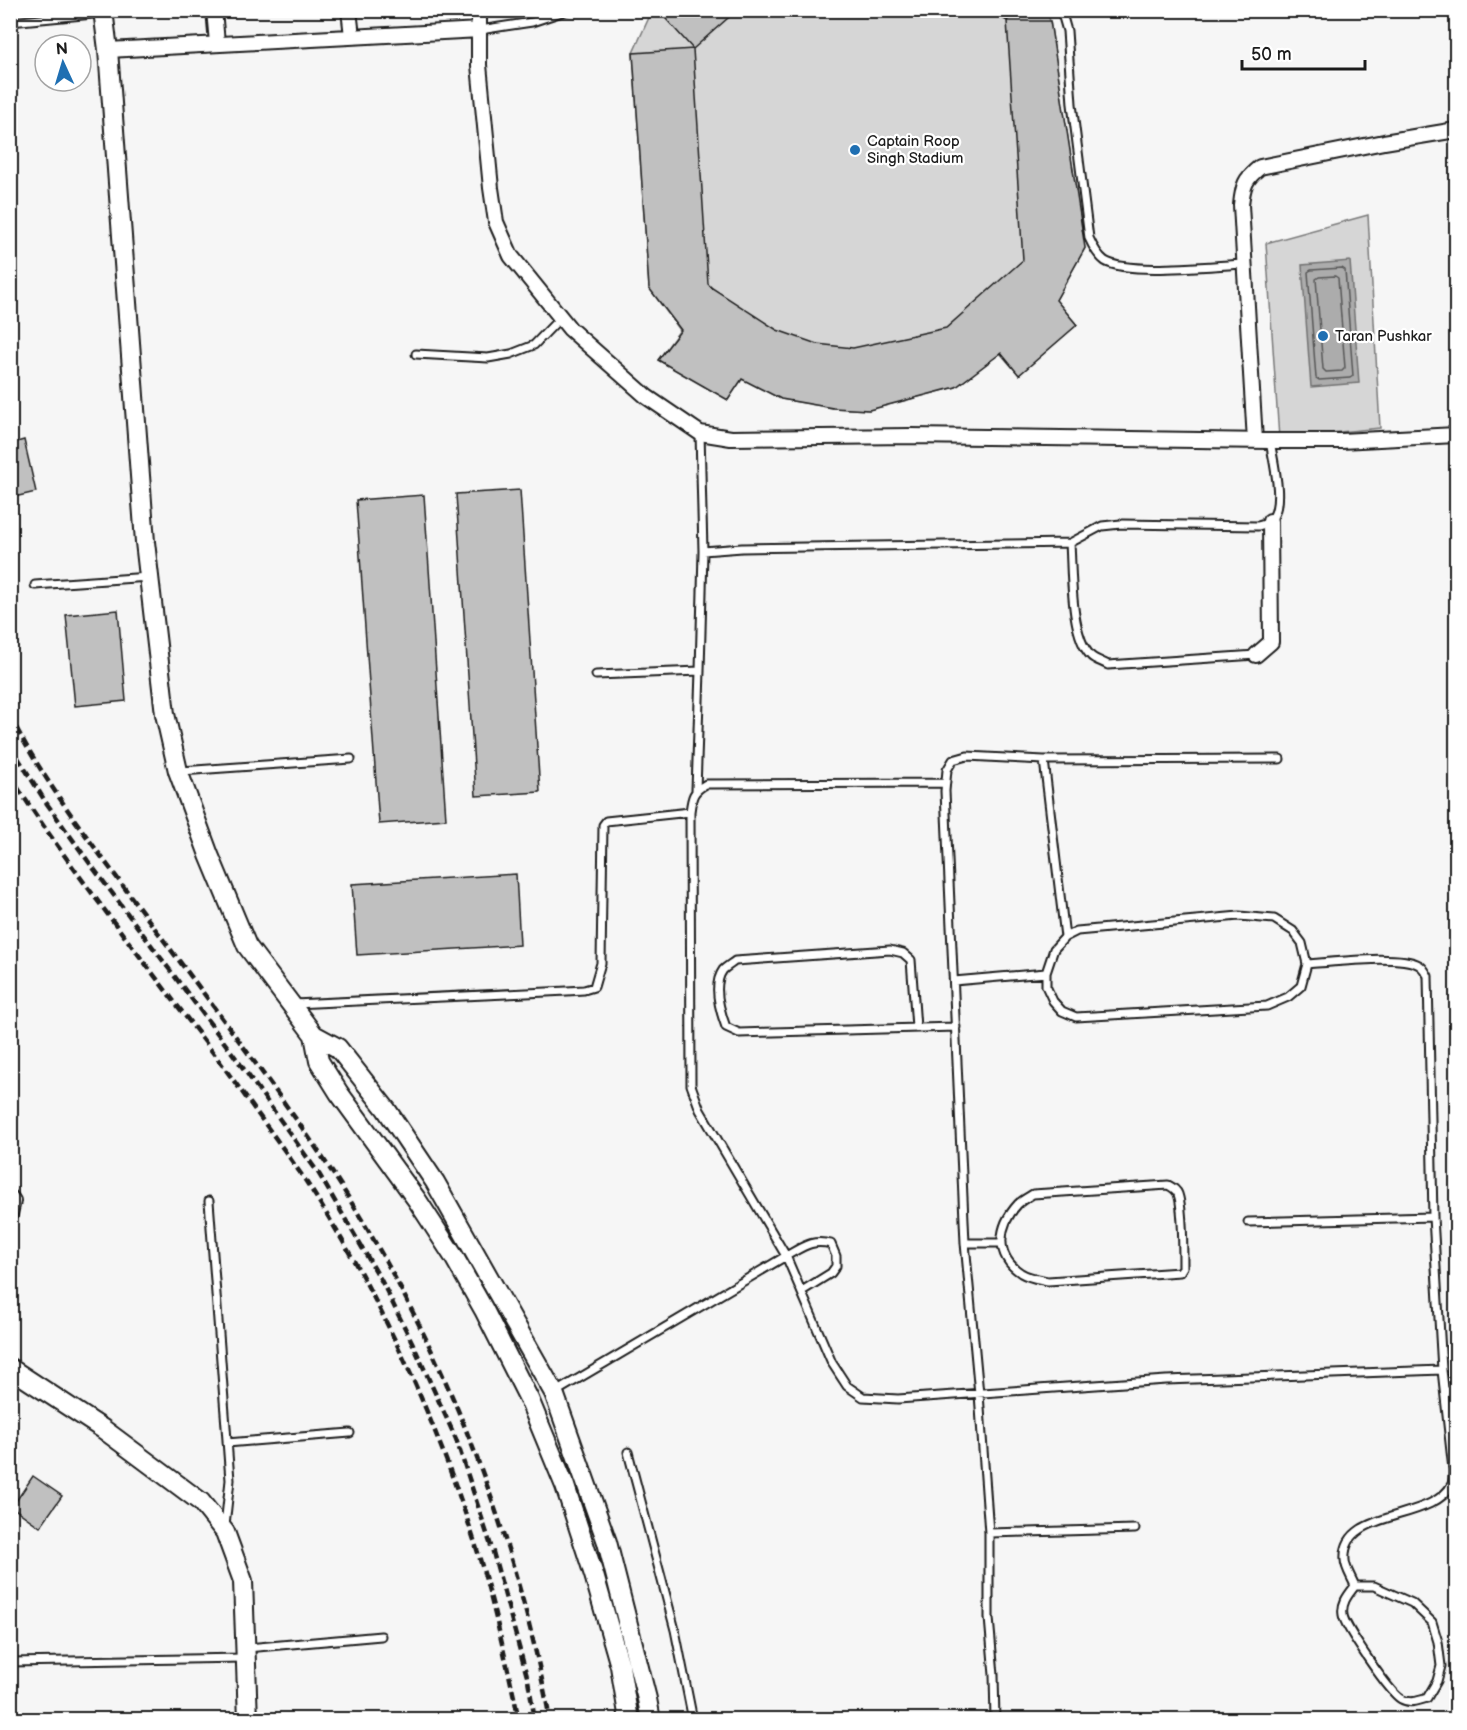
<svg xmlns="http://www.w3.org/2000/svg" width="1467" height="1730" viewBox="0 0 1467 1730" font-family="'Balsamiq Sans',sans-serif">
  <rect width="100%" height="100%" fill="#f6f6f6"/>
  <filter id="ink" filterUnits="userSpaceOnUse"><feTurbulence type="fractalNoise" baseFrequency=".0167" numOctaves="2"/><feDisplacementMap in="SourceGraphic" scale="12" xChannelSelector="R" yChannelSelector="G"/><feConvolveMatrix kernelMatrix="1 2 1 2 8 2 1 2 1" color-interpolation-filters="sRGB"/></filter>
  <g filter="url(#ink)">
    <!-- green -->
    <path fill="#d6d6d6" stroke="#797979" stroke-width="1.5" d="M652,11H1047L1050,21L1085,248L1056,300L1077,325L1019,375L1000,353L956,387L869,410L833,408L781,399L742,379L728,400L658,360L680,330L649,288L633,53Z
      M1368,215L1380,428L1279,438L1266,243Z"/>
    <!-- water -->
    <path fill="#acacac" stroke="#727272" stroke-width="1.5" d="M1350,261L1359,383L1311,387L1302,265Z"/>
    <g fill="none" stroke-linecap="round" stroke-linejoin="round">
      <!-- shore -->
      <path stroke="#565656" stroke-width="1.5" d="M1342,268L1345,270L1353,376L1350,378L1319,380L1316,378L1308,272L1311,270Z
        M1335,276L1338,278L1345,368L1342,371L1326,372L1323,369L1316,279L1319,277Z"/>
    </g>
    <!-- building -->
    <path fill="#c0c0c0" stroke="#1c1c1c" stroke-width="1.5" d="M658,10H737L693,49Z
      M989,10H1013L1007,21Z
      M1007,21H1050L1085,248L1056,300L1077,325L1019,375L1001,353L956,387L869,410L833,408L781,399L742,379L728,400L658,360L681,330L649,288L633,53L693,49L708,284L712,288L777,330L817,344L853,348L946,328L1023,260Z
      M24,440L36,492L10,498V444Z
      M520,490L540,792L476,796L456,494Z
      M424,495L446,819L379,824L356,500Z
      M118,610L126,701L75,706L66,615Z
      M516,874L520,945L357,955L352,884Z
      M33,1476L62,1496L40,1527L12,1507Z"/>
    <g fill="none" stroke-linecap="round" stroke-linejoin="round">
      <defs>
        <path id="lane" d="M1061,10L1067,31L1072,104L1089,238C1093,247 1097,255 1105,261C1127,275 1215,265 1244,264
          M10,22L104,13
          M480,30L532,22L568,10
          M416,354L488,358L511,354L534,345L560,318
          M1070,543C1072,572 1070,636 1091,656C1095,660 1103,662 1108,665L1256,655
          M703,551L742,548L1070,543L1102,526L1121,524L1258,526C1262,525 1268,523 1271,520C1285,504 1273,460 1270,441
          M35,585L149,577
          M596,675L700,671L703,551L700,433
          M1044,760L1065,937
          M181,771L351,759
          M945,783L706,784C692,792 692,797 690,812L691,1085L700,1110L786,1256L832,1363L847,1386L863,1397L898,1399L1166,1380L1442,1370
          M696,790L700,671
          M1239,916L1274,919L1293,931L1302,943L1307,964L1301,986L1288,997L1267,1006L1076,1017L1062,1011L1053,1001L1046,986V973L1054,949L1065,937L1077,931Z
          M1307,964C1331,962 1400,954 1419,965C1423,967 1425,971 1428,976L1433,1217L1442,1370L1453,1470C1453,1475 1453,1480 1452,1484C1433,1523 1341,1508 1345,1560C1345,1568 1352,1578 1355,1586
          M954,981L1046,973
          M294,1004L567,991L584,990L594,987L601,963L603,825L606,821L690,812
          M916,1027L911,960L903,953L890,950L735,961C731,964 726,967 723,970C712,985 720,1011 726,1027L739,1033L956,1027
          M1168,1185C1172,1187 1176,1189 1178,1194C1183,1208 1183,1251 1183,1267L1180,1272L1048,1281C1039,1279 1029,1278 1021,1273C994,1255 998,1226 1018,1204C1022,1200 1028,1197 1033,1194Z
          M209,1201L230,1480L225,1526
          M1248,1222L1433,1217
          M965,1243H1000
          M1445,1391H1456
          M554,1393L786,1256C803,1247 811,1239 831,1244L836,1256V1266L831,1273L802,1291
          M227,1443L350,1433
          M628,1452L675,1630L693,1720
          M989,1533L1135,1529
          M1355,1586H1374L1412,1603L1432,1622L1438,1642L1441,1666L1437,1681L1427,1698C1418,1701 1410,1704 1401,1699C1390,1693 1344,1626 1343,1615C1341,1603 1348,1595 1355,1586Z
          M246,1648L381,1636
          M10,1662L244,1658
          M995,1720L994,1675L989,1618V1533L979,1394L965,1243L945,791L947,770L953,760L967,756L1044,760L1280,759"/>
        <path id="street" d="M214,10L217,43
          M349,10L352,36
          M479,10V65L491,188L496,222L511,256L570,329L647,397L700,433L731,438L910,436L1270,441H1341L1456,435
          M108,50L480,30
          M1255,441L1241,205C1243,185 1245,179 1260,167L1384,142L1456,130
          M1256,655L1271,642L1270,521
          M10,1197L13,1201L10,1214"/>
        <path id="secondary" d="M103,10L108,50L145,542L165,714L178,771L209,855L247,946L314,1035L319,1061L339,1093L417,1200L454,1257L484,1310L529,1399L565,1486L594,1575L620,1666L629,1720
          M314,1035L338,1048L386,1109L435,1182L554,1393L607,1542L647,1699L651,1720
          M10,1368L103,1429L201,1502L225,1532L243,1581L248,1720"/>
      </defs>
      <!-- lane casing -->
      <use href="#lane" stroke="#1c1c1c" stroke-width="11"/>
      <!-- street casing -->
      <use href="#street" stroke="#1c1c1c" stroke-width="18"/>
      <!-- secondary casing -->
      <use href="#secondary" stroke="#1c1c1c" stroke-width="22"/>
      <!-- lane -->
      <use href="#lane" stroke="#fff" stroke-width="7"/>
      <!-- street -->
      <use href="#street" stroke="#fff" stroke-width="14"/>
      <!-- secondary -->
      <use href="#secondary" stroke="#fff" stroke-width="18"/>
      <!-- rail -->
      <path stroke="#1c1c1c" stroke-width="4.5" stroke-dasharray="9 4.5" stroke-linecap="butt" d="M10,716C43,780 87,837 129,894C186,970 243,1045 298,1122C425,1300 510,1505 550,1720
        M10,745L45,801L88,861L233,1054L319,1174L381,1280L412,1342L456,1439L493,1552L528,1680L535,1720
        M10,776C85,892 175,998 255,1110C273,1135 292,1160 309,1186C382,1299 439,1426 479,1556C495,1609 507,1665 519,1720"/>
    </g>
  </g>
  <!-- markers -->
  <g fill="#1f6fb2" stroke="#fff" stroke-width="2">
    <circle cx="855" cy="150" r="6"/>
    <circle cx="1323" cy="336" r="6"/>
  </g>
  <g text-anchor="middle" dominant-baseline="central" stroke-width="4.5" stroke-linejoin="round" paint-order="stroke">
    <!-- poi labels -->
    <g font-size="15" fill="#1c1c1c" stroke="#fff" text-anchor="start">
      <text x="867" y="141">Captain Roop<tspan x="867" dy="17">Singh Stadium</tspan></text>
      <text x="1335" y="336">Taran Pushkar</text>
    </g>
  </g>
  <!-- margin -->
  <rect width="1467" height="1730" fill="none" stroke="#fff" stroke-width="36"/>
  <rect x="18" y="18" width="1431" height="1694" fill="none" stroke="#1c1c1c" stroke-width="2" filter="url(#ink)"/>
  <!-- north arrow -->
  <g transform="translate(63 63) rotate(356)"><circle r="28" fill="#ffffff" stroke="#a4a4a4" stroke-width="1.5"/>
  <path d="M0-4.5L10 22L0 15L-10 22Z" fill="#1f6fb2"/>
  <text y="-9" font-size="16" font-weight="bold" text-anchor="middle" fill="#1c1c1c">N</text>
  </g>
  <!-- scale -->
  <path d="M1242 60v9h123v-9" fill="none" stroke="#1c1c1c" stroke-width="3"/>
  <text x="1251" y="60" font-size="18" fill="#1c1c1c" stroke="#ffffff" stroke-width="4.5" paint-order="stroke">50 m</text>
</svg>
